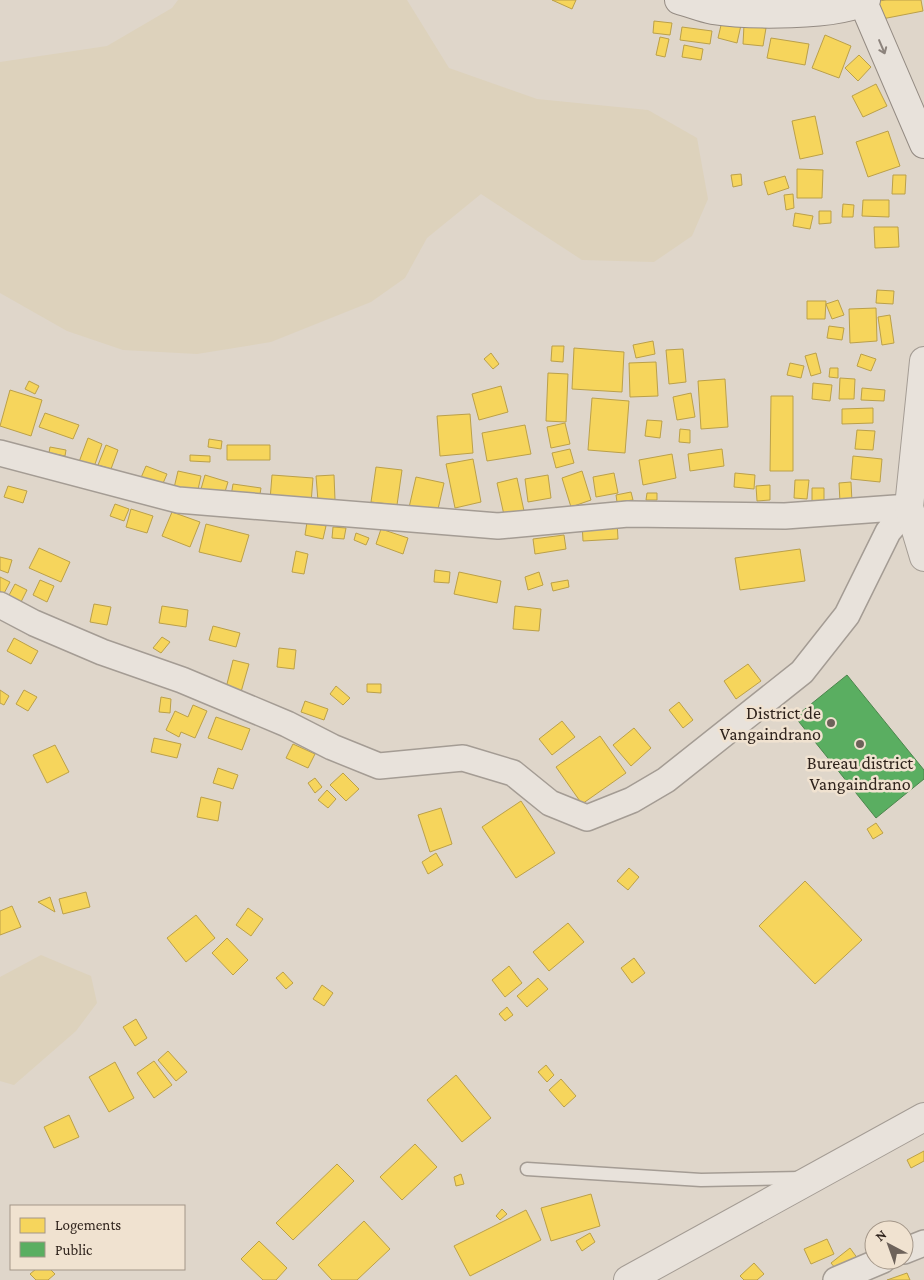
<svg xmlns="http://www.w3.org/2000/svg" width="924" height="1280" viewBox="0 0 924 1280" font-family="'Crimson Pro',serif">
  <rect width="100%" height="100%" fill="#dfd6ca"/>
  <!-- farmland -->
  <path fill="#ddd2bc" d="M178,0H407L449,68L537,99L648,110L697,138L708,199L692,236L654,262L582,260L481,194L427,238L405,278L371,302L271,342L197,354L123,350L67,331L0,293V62L107,46L172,8Z
    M41,955L91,976L97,1003L76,1031L14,1085L0,1081V977Z"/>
  <!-- homes -->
  <path fill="#f6d55c" stroke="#bba049" d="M552,0H576L572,9Z
    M886,0H921L923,11L882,19L879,1Z
    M654,21L672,23L670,35L653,33Z
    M722,21L741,25L737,43L718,38Z
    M744,25L766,28L763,46L743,44Z
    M682,27L712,31L710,44L680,40Z
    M825,35L851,46L839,78L812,68Z
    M660,37L669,39L665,57L656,55Z
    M771,38L809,44L805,65L767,58Z
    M684,45L703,49L701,60L682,57Z
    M859,55L871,67L858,81L845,68Z
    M876,84L887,106L863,117L852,96Z
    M815,116L823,154L800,159L792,121Z
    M888,131L900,166L868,177L856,142Z
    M797,169L823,170L822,198H797Z
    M741,174L742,185L733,187L731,175Z
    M893,175H906L905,194H892Z
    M785,176L789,188L768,195L764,182Z
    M793,194L794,208L786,210L784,195Z
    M863,200H889V217L862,216Z
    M843,204L854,205L853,217H842Z
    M819,211H831V223L819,224Z
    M795,213L813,216L810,229L793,226Z
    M874,227H898L899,247L875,248Z
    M877,290L894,291L893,304L876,303Z
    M838,300L844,315L832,319L826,304Z
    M807,301H826L825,319H807Z
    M876,308L877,341L850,343L849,309Z
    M890,315L894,343L882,345L878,317Z
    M829,326L844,328L842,340L827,338Z
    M653,341L655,354L636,358L633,345Z
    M552,346H564L563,362L551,361Z
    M574,348L624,352L622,392L572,389Z
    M683,349L686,382L669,384L666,350Z
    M491,353L499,364L493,369L484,359Z
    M816,353L821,373L811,376L805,356Z
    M861,354L876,359L871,371L857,366Z
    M656,362L658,396L630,397L629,363Z
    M790,363L804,366L801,378L787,375Z
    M830,368H838V378L829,377Z
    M548,373L568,374L566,422L546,421Z
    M840,378L855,379L854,399H839Z
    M725,379L728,427L701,429L698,381Z
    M29,381L39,386L35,394L25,389Z
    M813,383L832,385L830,401L812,399Z
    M501,386L508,412L479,420L472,394Z
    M862,388L885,390L884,401L861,400Z
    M10,390L42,400L31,436L0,426Z
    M691,393L695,417L677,420L673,397Z
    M771,396H793V471H770Z
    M592,398L629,401L625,453L588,450Z
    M873,408V423L842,424V409Z
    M45,413L79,425L73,439L39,427Z
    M470,414L473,453L440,456L437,416Z
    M647,420L662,421L660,438L645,436Z
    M565,423L570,444L551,448L547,427Z
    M525,425L531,454L487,461L482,433Z
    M680,429L690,430V443L679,442Z
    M857,430L875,431L873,450L855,449Z
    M88,438L102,444L94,467L79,462Z
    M209,439L222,441L221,449L208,447Z
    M106,445L118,450L111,469L98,465Z
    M227,445H270V460H227Z
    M50,447L66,450L65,456L49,453Z
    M570,449L574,463L556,468L552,453Z
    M722,449L724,466L690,471L688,454Z
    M672,454L676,478L643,485L639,460Z
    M190,455L210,456V462L190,461Z
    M853,456L882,459L880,482L851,479Z
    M473,459L481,502L455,508L446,464Z
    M146,466L167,474L161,488L140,480Z
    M376,467L402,470L397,505L371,502Z
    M178,471L201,476L197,494L174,488Z
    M582,471L591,500L571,507L562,478Z
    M614,473L618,493L596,497L593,477Z
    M735,473L755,475L754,489L734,487Z
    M205,475L228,482L224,495L201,489Z
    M272,475L313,478L311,503L270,500Z
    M334,475L335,500L318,501L316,476Z
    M548,475L551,498L528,502L525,479Z
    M416,477L444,483L436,518L408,512Z
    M517,478L524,511L504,515L497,483Z
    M795,480H809L807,499L794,498Z
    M851,482L852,502H840L839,483Z
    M233,484L261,488L259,500L231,496Z
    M770,485V500L757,501L756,486Z
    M8,486L27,491L23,503L4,497Z
    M812,488H824V504L812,503Z
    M631,492L633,500L617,502L616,495Z
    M647,493H657V500H646Z
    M115,504L129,509L124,521L110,516Z
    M131,509L153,516L147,533L126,527Z
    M172,512L200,522L190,547L162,536Z
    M617,521L618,539L583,541L582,523Z
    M307,522L326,526L323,539L305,535Z
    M206,524L249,535L241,562L199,552Z
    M333,527L346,528L344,539L332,538Z
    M381,529L408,538L403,554L376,544Z
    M356,533L369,538L366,545L354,540Z
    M564,535L566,549L535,554L533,539Z
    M39,548L70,562L61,582L29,568Z
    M800,549L805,581L740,590L735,558Z
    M296,551L308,554L304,574L292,572Z
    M0,557L12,560L8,573L0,570Z
    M435,570L450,572L449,583L434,582Z
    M459,572L501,581L497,603L454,594Z
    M539,572L543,585L528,590L525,577Z
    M0,577L10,582L1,599H0Z
    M40,580L54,586L47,602L33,595Z
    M568,580L569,587L553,591L551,583Z
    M15,584L27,590L19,606L7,599Z
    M94,604L111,607L107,625L90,622Z
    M162,606L188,610L186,627L159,623Z
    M515,606L541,609L539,631L513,629Z
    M213,626L240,633L236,647L209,640Z
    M162,637L170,642L161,653L153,648Z
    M14,638L38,651L31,664L7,651Z
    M279,648L296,650L294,669L277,667Z
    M233,660L249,664L241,692L226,688Z
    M748,664L761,681L736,699L724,681Z
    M367,684H381V693L367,692Z
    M336,686L350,698L343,705L330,694Z
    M0,690L9,696L4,705L0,703Z
    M24,690L37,697L28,711L16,704Z
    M161,697L171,699L170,713L159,712Z
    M305,701L328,709L324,720L301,712Z
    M679,702L693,720L683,728L669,710Z
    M193,705L207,711L195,738L181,732L179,737L166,730L175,711L188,717Z
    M216,717L250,729L242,750L208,738Z
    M562,721L575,737L552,755L539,739Z
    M634,728L651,748L631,766L613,745Z
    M600,736L626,773L582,804L556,767Z
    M154,738L181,744L177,758L151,752Z
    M293,744L315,754L308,768L286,758Z
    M55,745L69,772L47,783L33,755Z
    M218,768L238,775L233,789L213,783Z
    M343,773L359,789L346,801L330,785Z
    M315,778L322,787L315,793L308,783Z
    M327,790L336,799L328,808L318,800Z
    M201,797L221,802L218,821L197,817Z
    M521,801L555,853L516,878L482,827Z
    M441,808L452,844L430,852L418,815Z
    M876,823L883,833L873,839L867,829Z
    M436,853L443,865L428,874L422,862Z
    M629,868L639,877L628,890L617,881Z
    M805,881L862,940L815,984L759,926Z
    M86,892L90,907L63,914L59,899Z
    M50,897L55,912L38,902Z
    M12,906L21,927L0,935V911Z
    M248,908L263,919L251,936L236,925Z
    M196,915L215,938L186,962L167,938Z
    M568,923L584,942L549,971L533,952Z
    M227,938L248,960L233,975L212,953Z
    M634,958L645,973L632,983L621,968Z
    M509,966L522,983L505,997L492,980Z
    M283,972L293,983L286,989L276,978Z
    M538,978L548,989L527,1007L517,996Z
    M322,985L333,993L324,1006L313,999Z
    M507,1007L513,1015L505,1021L499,1014Z
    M136,1019L147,1038L135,1046L123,1027Z
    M168,1051L187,1072L176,1081L158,1060Z
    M154,1061L172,1085L154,1098L137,1073Z
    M115,1062L134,1098L109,1112L89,1077Z
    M546,1065L554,1075L547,1082L538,1072Z
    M456,1075L491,1118L462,1142L427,1100Z
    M561,1079L576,1096L564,1107L549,1090Z
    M69,1115L79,1137L54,1148L44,1127Z
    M415,1144L437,1167L402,1200L380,1177Z
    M924,1151V1161L911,1168L907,1160Z
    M337,1164L354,1181L293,1240L276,1223Z
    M461,1174L464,1184L456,1186L454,1177Z
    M591,1194L600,1226L551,1241L541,1208Z
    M502,1209L507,1214L500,1220L496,1216Z
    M526,1210L541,1240L470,1276L454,1246Z
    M364,1221L390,1249L357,1280H332L318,1265Z
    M590,1233L595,1242L582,1251L576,1241Z
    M827,1239L834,1254L811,1264L804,1249Z
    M259,1241L287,1268L276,1280H263L241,1259Z
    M850,1248L858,1259L840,1274L831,1263Z
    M754,1263L764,1274L757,1280H744L740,1276Z
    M36,1269H50L55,1274L48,1280H36L30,1274Z
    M907,1273L910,1280H887Z"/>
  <!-- public -->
  <path fill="#5aae61" stroke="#4d854d" d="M847,675L924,770V779L876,818L795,717Z"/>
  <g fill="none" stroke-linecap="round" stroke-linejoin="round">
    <defs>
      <path id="service" d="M527,1169L701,1180L802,1178"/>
      <path id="minor" d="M0,453L178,500L498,526L628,514L785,516L909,507
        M0,605L34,623L102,652L182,680L287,724L332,747L379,766L463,758L513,773L550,803L587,818L632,800L666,780L802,672L847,615L888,532L909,507
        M904,1251L924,1243
        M836,1280L883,1260"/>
      <path id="tertiary" d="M924,361L909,507L924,557
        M628,1280L924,1117"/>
      <path id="secondary" d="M679,0C690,3 702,8 713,10C744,15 840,17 866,0
        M863,2L924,144"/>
    </defs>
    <!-- service casing -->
    <use href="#service" stroke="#a49c94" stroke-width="15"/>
    <!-- minor casing -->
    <use href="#minor" stroke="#a49c94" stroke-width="28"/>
    <!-- tertiary casing -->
    <use href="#tertiary" stroke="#a49c94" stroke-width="30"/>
    <!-- secondary casing -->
    <use href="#secondary" stroke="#948b83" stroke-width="30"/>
    <!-- service -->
    <use href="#service" stroke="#e8e2db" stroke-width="12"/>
    <!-- minor -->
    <use href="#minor" stroke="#e8e2db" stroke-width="25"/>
    <!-- tertiary -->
    <use href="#tertiary" stroke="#e8e2db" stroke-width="28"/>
    <!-- secondary -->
    <use href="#secondary" stroke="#e8e2db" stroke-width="28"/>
  </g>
  <!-- one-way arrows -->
  <defs><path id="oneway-shaft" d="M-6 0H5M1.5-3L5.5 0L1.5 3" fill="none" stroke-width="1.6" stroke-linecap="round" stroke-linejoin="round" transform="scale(1.25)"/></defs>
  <use stroke="#8c837c" href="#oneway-shaft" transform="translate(882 47) rotate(67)"/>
  <!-- markers -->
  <g fill="#6d625a" stroke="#f0e2d0" stroke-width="2">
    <circle cx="831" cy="723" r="5"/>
    <circle cx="860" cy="744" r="5"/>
  </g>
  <g text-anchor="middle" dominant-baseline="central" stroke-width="5" stroke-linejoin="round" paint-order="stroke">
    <!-- poi labels -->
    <g font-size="18" fill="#30241d" stroke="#f0e2d0" text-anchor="end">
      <text x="821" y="713">District de<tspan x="821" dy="21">Vangaindrano</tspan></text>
      <text x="860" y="763" text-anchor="middle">Bureau district<tspan x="860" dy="21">Vangaindrano</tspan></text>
    </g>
  </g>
  <!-- legend -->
  <rect x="10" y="1205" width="175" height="65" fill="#f0e2d0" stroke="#a39688"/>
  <rect x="20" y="1218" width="25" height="15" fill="#f6d55c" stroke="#a39688"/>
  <text x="55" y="1230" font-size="15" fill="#30241d">Logements</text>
  <rect x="20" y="1242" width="25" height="15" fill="#5aae61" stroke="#a39688"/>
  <text x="55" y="1255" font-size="15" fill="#30241d">Public</text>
  <!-- north arrow -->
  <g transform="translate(889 1245) rotate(319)"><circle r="24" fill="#f0e2d0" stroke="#a39688"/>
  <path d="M0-4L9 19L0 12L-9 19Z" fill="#6d625a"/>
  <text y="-8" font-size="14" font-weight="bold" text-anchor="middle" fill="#30241d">N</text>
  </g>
</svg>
